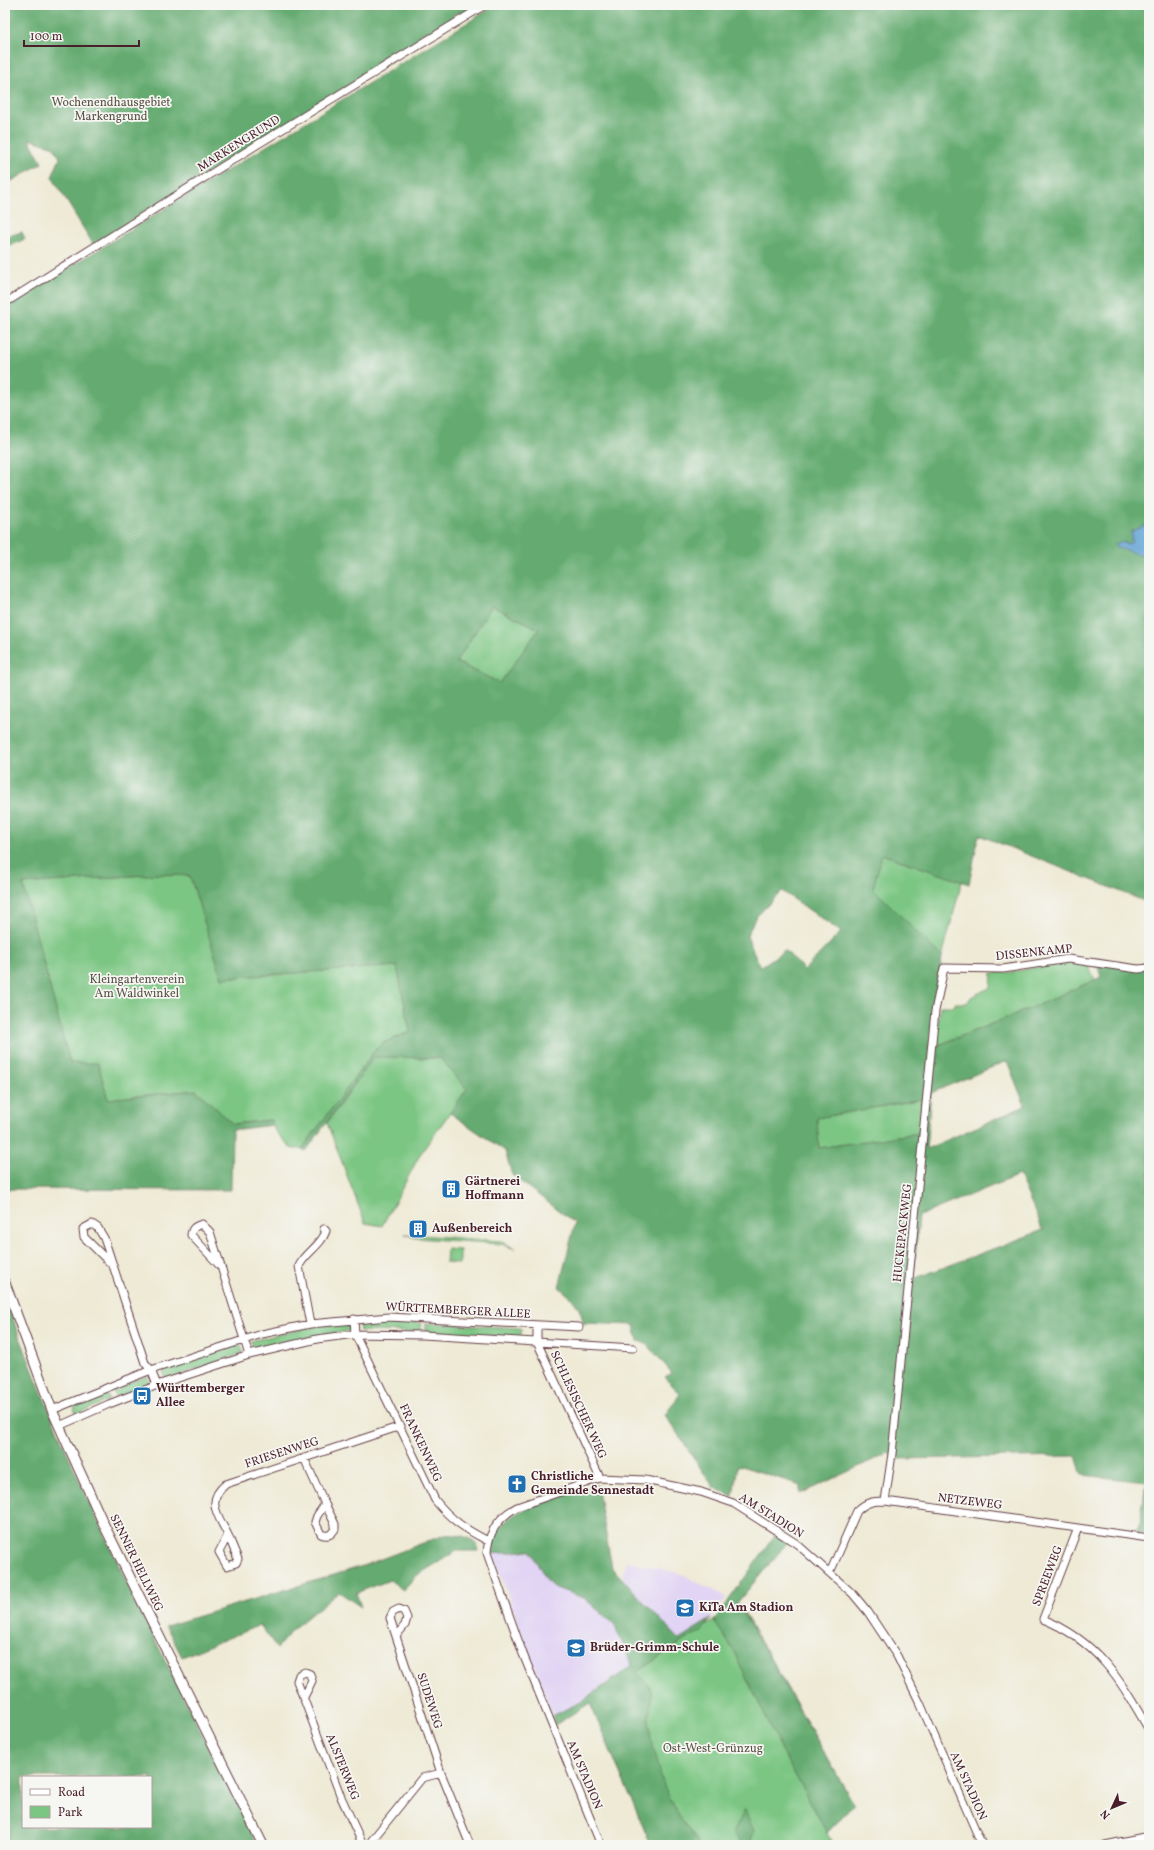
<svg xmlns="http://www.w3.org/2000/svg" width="1154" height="1850" viewBox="0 0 1154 1850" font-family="Vollkorn,serif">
  <rect width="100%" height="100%" fill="#f6f6f2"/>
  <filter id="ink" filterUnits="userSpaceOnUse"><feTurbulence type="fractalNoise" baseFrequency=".025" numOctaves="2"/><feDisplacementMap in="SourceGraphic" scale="8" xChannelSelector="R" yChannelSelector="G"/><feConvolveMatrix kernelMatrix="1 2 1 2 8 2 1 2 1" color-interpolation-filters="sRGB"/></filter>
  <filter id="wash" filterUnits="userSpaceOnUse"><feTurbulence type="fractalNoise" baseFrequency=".012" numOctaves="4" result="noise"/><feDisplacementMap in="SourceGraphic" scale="16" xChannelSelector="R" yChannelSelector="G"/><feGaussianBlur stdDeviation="0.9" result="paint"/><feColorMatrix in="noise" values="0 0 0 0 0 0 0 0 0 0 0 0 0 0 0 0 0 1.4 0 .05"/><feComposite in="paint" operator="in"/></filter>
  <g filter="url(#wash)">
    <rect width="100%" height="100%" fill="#eeead5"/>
    <!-- built -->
    <path fill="#e1d4f4" d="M531,1550L545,1577L553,1587L584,1598L614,1624L632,1666L581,1702L552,1716L493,1554Z
      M626,1561L667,1570L683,1575L727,1597L711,1619L679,1640L623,1579Z"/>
    <!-- green -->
    <path fill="#7cc683" stroke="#637257" d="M492,606L539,629L500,683L456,662Z
      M881,854L962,881L942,957L873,888Z
      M158,874L190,876L222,978L397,966L410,1032L381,1044L375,1050L302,1149H292L275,1131L271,1120L233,1124L196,1090L108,1099L70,1063L22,884Z
      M1067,961L1088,964L1095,980L1029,1009L936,1046L940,1006H955V1003H967L971,997L991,987L992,973L1013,972Z
      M374,1057L440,1058L467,1089L421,1153L382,1226L365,1223L327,1123Z
      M923,1099L919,1133L819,1148L816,1118Z
      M405,1234L501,1241L515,1249L502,1244L415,1238Z
      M447,1249L460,1250V1264L446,1263Z
      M386,1321L421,1323L419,1332L360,1331L359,1323Z
      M348,1322L350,1331L304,1338L254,1350L251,1341L311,1327Z
      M426,1323L521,1328V1338L426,1332Z
      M240,1344L243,1353L166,1380L163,1371Z
      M147,1376L151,1385L116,1397L112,1389Z
      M106,1391L109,1400L81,1412L77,1413L74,1411L75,1405Z
      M739,1604L854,1804L827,1833L833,1845H651L590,1703Z"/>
    <!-- forest -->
    <path fill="#65ab71" stroke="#58654e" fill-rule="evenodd" d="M5,5H478L463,14L459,12L454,15L449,23L430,35L426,32L420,35V42L404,53L398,48L391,52L392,60L93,244L52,177L60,158L54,147L29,139L42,163L5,185Z
      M496,5H1149V524L1132,531L1131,542L1129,544L1122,542L1116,547L1143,556L1149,555V903L979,835L969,884L882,854L873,888L942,957L929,1049L1029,1009L1101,977L1095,958L1139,966L1149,959V1534L1130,1531L1137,1529L1140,1523L1146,1482L1082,1475L1076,1456L896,1459L888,1453L800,1494V1485L738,1465L733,1496L714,1488L665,1415L680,1394L665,1377L672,1373L647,1344L638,1341L634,1325L583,1323C581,1306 572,1298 559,1287L575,1223L512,1175L505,1151L450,1113L467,1089L440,1058L374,1057L306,1151L302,1149L375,1050L381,1044L410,1032L397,966L222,978L190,876L158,874L23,884L70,1063H98L108,1099L196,1090L233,1124L271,1120L273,1125L232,1130L231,1190L5,1189V307ZM492,606L539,629L500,683L456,662ZM782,891L841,932L804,970L785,950L760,967L747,936L755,918ZM1007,1061L1025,1106L926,1149L931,1093ZM922,1099L919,1133L819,1148L817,1118ZM1019,1175L1043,1230L913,1279L919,1216Z
      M22,232L25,239L5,248V237Z
      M5,1297C73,1487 168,1665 258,1845H5ZM23,1777H151V1827H23Z
      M597,1485L612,1568L679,1639L711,1619L701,1632L691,1636L637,1672L649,1685L652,1694L649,1716L650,1734L664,1786L680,1818L700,1845H651L590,1703L555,1725L552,1716L581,1702L632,1666L614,1624L584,1598L553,1587L545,1577L530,1550L493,1554C491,1521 519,1511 544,1502C561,1495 579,1489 597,1485Z
      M444,1535C457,1534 476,1536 479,1551H457L416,1576L403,1590L390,1580L356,1593L361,1607L339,1592L295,1627L277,1648L260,1625L182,1657L166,1626L360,1567Z
      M775,1535L787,1543L737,1603L854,1804L827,1833L783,1753L732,1648L714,1621Z
      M745,1810L754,1831L750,1845H742L733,1832Z"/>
    <!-- water -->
    <path fill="#5fa2d4" stroke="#546080" d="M1149,524V555L1143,556L1116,547L1115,544L1121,542L1129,544L1131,542L1132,531Z"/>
  </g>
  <g filter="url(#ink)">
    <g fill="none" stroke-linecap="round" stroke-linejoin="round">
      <defs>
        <path id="minor" d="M5,303L255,146L485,5
          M113,1266L84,1237L83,1229L92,1224L98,1228L104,1238L145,1363L151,1370L157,1385
          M221,1267L191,1235C192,1228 195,1226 202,1224L210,1232L249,1355
          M354,1319L355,1334L435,1500C451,1520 465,1529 488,1541
          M310,1324L299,1266C306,1252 321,1246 326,1231L324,1229
          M537,1326V1342L600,1478
          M52,1410L151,1370L262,1334L310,1324L389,1317L579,1327
          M59,1426L109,1404L160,1384L249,1355L317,1339L355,1334L423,1335L633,1348
          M304,1458L325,1504L317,1516L315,1522L321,1534C328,1537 331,1535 335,1529V1524L325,1504
          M885,1501L892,1454L935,1011L944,968L1003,969L1068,959L1138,969L1149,968
          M1078,1528L1043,1619C1098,1641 1121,1681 1149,1730
          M228,1535L238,1559L236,1563L227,1566L219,1552L228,1535C218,1515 205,1501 226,1484L401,1426
          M829,1571L832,1568L857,1511C866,1502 873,1501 885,1501L1149,1538
          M396,1636L405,1625L407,1618L404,1611L399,1609L393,1612L390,1618L441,1773L470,1845
          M304,1697L312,1681L310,1674L305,1672L299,1675L297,1681L341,1797L363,1845
          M368,1845L422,1778L441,1773
          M601,1845L523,1654L487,1553C488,1532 499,1517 517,1507L600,1478L645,1480L701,1492L733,1503L797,1544L853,1594L868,1612L897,1656L920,1703L982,1845
          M1105,1845L1149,1836"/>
        <path id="tertiary" d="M5,1283L52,1410L105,1527L263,1845"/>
      </defs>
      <!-- minor casing -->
      <use href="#minor" stroke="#633d44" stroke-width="9"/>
      <!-- tertiary casing -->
      <use href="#tertiary" stroke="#633d44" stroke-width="11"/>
      <!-- minor -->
      <use href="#minor" stroke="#fff" stroke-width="7"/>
      <!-- tertiary -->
      <use href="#tertiary" stroke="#fff" stroke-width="9"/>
    </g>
  </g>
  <!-- icons -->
  <defs>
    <symbol id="building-square" viewBox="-11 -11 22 22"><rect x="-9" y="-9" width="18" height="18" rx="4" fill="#1f6fb2" stroke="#f6f6f2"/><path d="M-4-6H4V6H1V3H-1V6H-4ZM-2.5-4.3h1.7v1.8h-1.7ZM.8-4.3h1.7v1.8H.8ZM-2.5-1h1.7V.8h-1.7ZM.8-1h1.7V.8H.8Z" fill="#fff"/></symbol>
    <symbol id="bus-square" viewBox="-11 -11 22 22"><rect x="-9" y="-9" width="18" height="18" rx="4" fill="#1f6fb2" stroke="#f6f6f2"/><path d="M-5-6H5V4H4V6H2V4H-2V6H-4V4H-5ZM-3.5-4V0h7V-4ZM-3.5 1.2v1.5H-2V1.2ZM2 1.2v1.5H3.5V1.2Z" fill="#fff"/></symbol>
    <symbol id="church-square" viewBox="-11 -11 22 22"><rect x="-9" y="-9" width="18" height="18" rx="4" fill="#1f6fb2" stroke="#f6f6f2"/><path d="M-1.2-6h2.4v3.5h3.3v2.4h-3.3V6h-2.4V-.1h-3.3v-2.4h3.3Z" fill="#fff"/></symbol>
    <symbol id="school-square" viewBox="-11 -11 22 22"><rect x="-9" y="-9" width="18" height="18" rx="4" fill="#1f6fb2" stroke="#f6f6f2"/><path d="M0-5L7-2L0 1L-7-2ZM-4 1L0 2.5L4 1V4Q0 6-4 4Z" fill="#fff"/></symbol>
  </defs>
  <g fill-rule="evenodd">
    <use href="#building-square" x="440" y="1178" width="22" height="22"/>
    <use href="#building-square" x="407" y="1218" width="22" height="22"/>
    <use href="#bus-square" x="131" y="1385" width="22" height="22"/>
    <use href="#church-square" x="506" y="1473" width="22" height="22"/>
    <use href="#school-square" x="674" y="1597" width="22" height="22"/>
    <use href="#school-square" x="565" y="1637" width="22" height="22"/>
  </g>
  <g text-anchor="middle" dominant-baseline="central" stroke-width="3.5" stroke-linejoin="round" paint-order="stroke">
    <!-- park labels -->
    <g font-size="12" fill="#595145" stroke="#f6f6f2">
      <text x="111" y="103">Wochenendhausgebiet<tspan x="111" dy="14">Markengrund</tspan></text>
      <text x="137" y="980">Kleingartenverein<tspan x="137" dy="14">Am Waldwinkel</tspan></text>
      <text x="713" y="1749">Ost-West-Grünzug</text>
    </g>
    <!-- street labels -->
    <g font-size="12" fill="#4a1f2b" stroke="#f6f6f2">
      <text transform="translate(239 144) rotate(-32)">MARKENGRUND</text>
      <text transform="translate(1034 953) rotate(-6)">DISSENKAMP</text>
      <text transform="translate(903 1233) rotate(-84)">HUCKEPACKWEG</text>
      <text transform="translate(458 1311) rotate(3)">WÜRTTEMBERGER ALLEE</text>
      <text transform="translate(578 1405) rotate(65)">SCHLESISCHER WEG</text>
      <text transform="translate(420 1443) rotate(65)">FRANKENWEG</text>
      <text transform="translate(282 1453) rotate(-18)">FRIESENWEG</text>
      <text transform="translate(970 1502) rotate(7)">NETZEWEG</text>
      <text transform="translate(771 1516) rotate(32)">AM STADION</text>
      <text transform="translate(136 1563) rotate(64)">SENNER HELLWEG</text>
      <text transform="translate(1048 1576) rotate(-69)">SPREEWEG</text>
      <text transform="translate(429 1701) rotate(72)">SUDEWEG</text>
      <text transform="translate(342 1767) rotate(68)">ALSTERWEG</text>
      <text transform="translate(584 1775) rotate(67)">AM STADION</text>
      <text transform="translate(968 1786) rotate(66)">AM STADION</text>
    </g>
    <!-- poi labels -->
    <g font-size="12" font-weight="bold" fill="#4a1f2b" stroke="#f6f6f2" text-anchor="start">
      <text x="465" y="1182">Gärtnerei<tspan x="465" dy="14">Hoffmann</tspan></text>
      <text x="432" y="1229">Außenbereich</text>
      <text x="156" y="1389">Württemberger<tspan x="156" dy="14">Allee</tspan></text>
      <text x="531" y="1477">Christliche<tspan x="531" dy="14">Gemeinde Sennestadt</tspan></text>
      <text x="699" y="1608">KiTa Am Stadion</text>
      <text x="590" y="1648">Brüder-Grimm-Schule</text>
    </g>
  </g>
  <!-- margin -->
  <rect width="1154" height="1850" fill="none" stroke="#f6f6f2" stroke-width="20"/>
  <!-- legend -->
  <rect x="22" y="1776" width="130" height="52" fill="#f6f6f2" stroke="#b1a0a2"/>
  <rect x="30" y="1789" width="20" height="6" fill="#ffffff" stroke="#b1a0a2"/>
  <text x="58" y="1796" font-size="12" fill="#4a1f2b">Road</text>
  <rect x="30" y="1806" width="20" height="12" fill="#7cc683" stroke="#b1a0a2"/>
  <text x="58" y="1816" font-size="12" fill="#4a1f2b">Park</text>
  <!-- north arrow -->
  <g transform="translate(1112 1808) rotate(226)" stroke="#f6f6f2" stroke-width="3" paint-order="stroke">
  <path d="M0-3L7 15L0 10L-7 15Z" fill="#4a1f2b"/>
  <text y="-6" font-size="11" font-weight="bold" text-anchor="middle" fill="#4a1f2b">N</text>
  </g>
  <!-- scale -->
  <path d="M24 40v6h115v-6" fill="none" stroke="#4a1f2b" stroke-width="2"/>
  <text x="30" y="40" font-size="12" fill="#4a1f2b" stroke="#f6f6f2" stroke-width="3" paint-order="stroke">100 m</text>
</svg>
